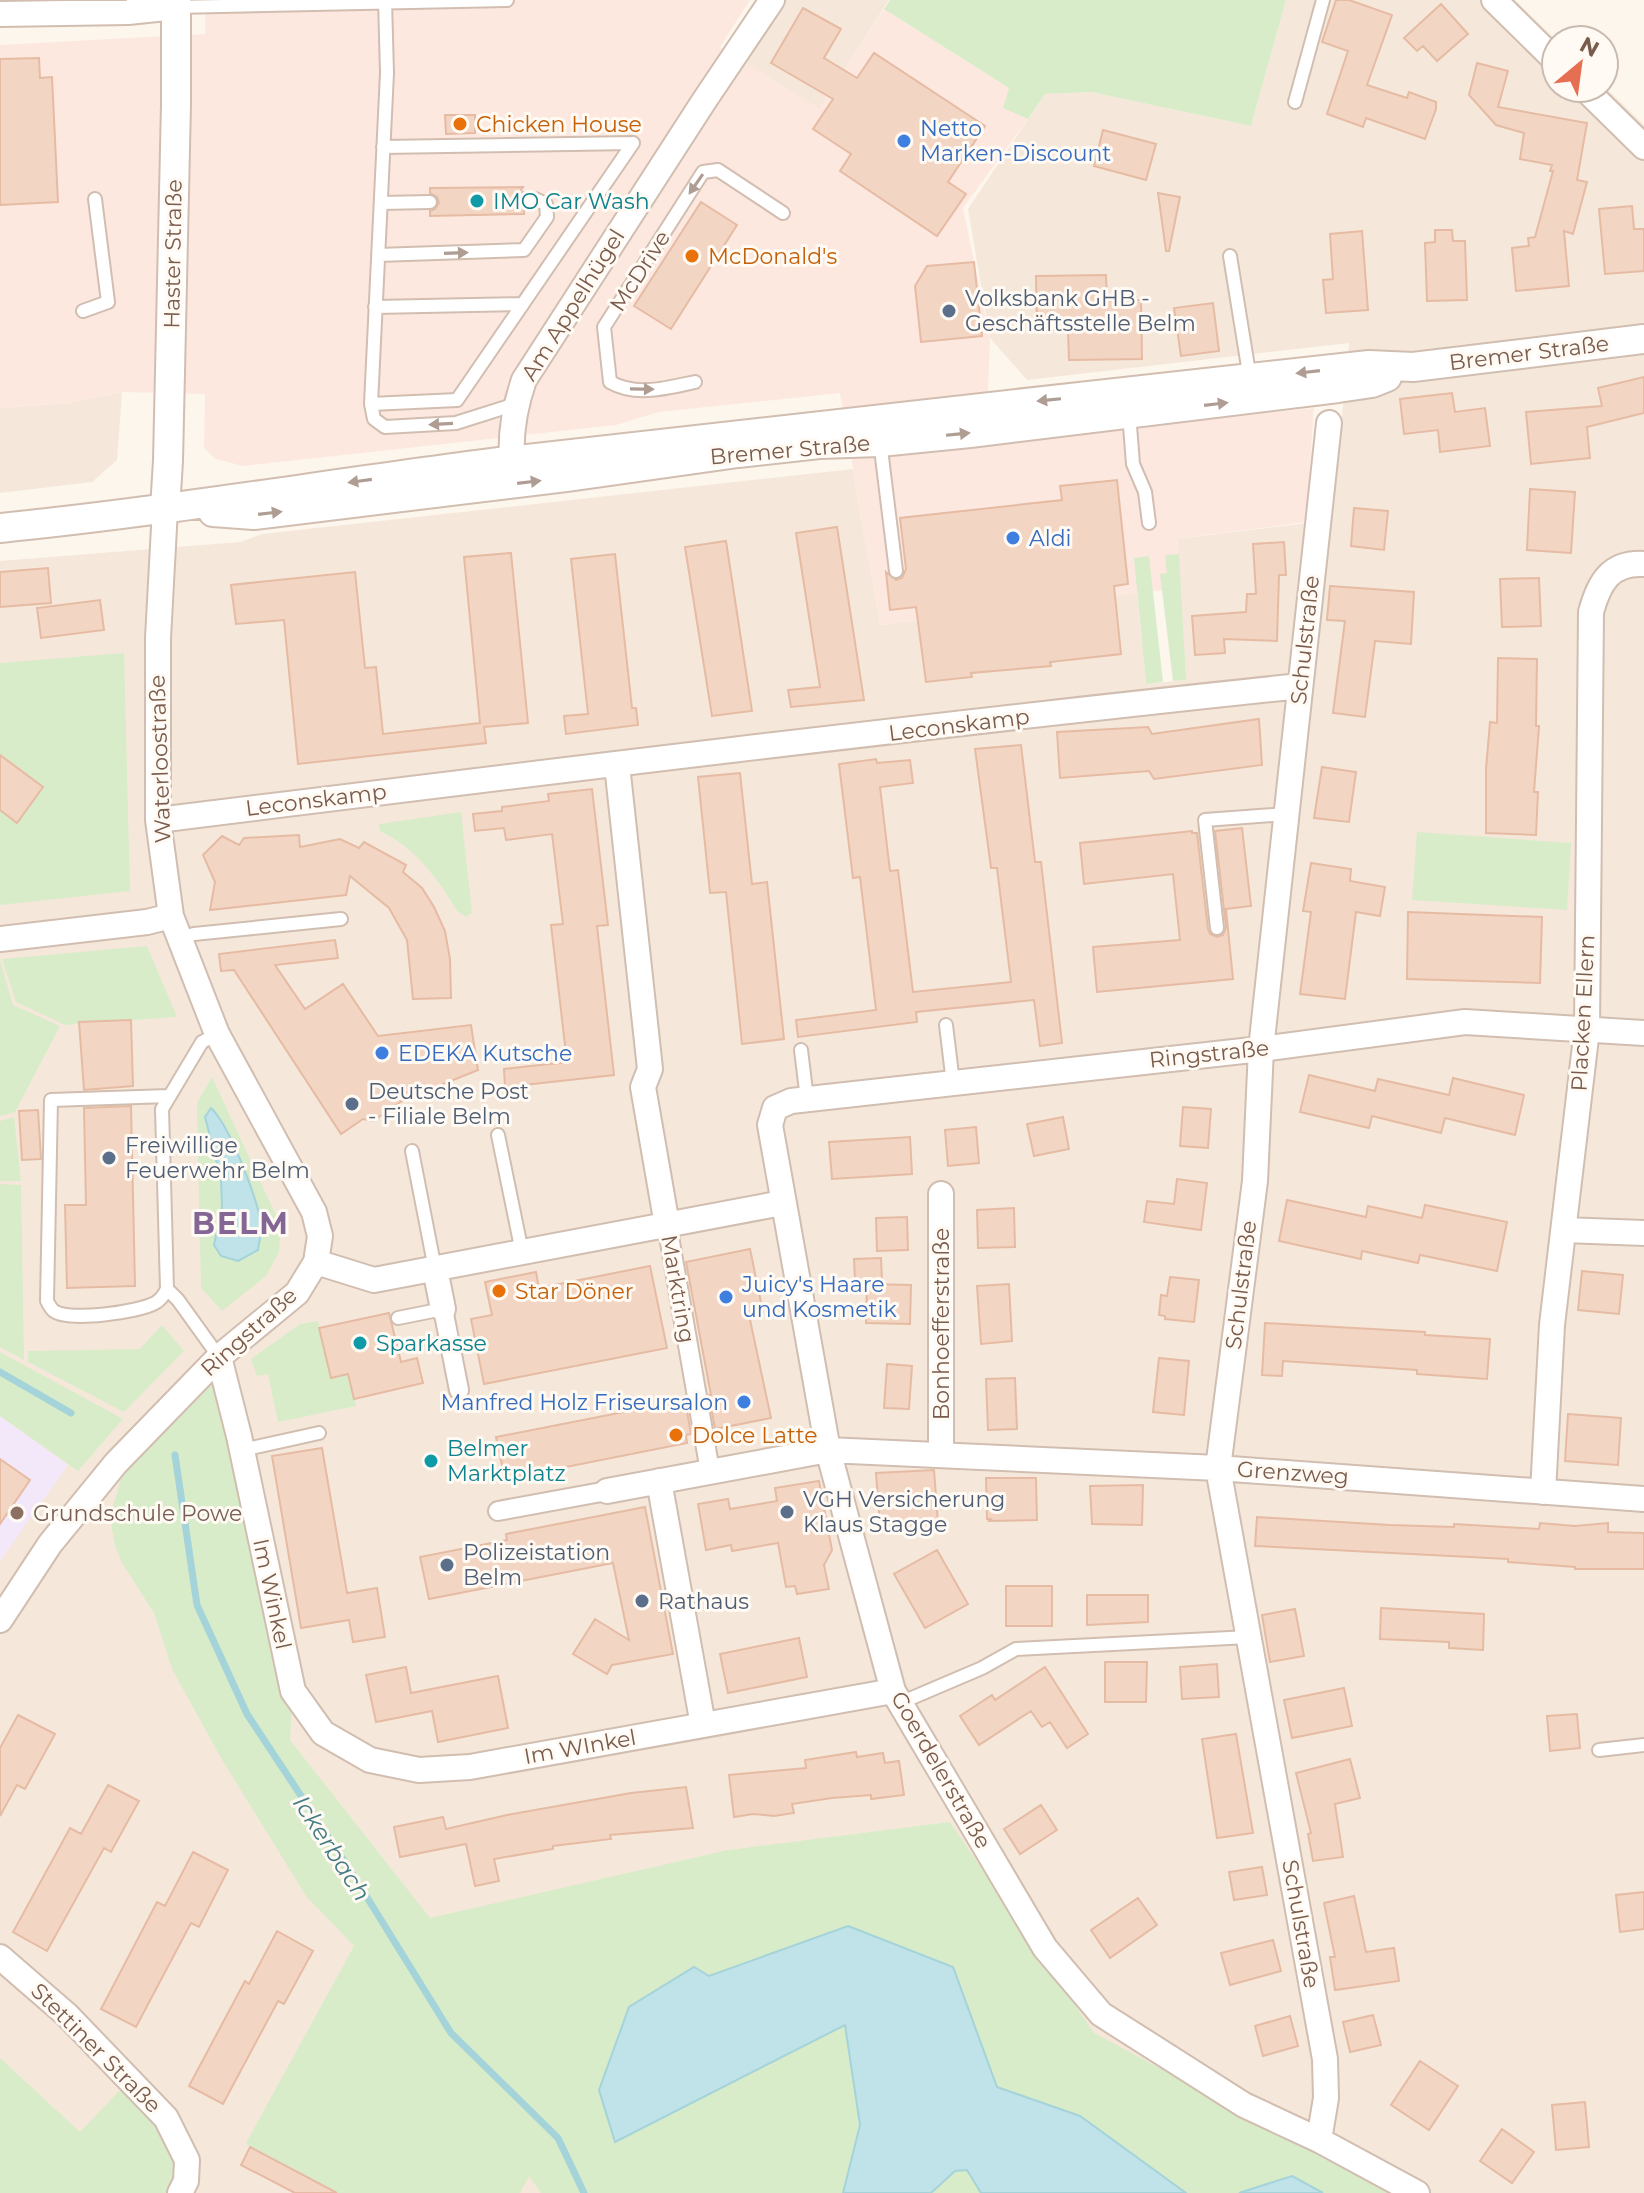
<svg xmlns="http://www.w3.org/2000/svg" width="1644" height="2193" viewBox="0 0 1644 2193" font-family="Montserrat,sans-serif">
  <rect width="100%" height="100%" fill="#fdf6ec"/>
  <!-- residential -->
  <path fill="#f5e8da" d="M784,0H889L819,109L742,63Z
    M1286,0H1515L1556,40V88L1604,86L1644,125V2193H0V561L240,542L262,534L853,469L880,625L1137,593L1146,684L1185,680L1177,539L1332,520L1349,343L1027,380L990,338L968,209L1045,94L1091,92L1251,126Z
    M122,392L117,460L92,482L0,493V408L68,403Z"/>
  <!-- commercial -->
  <path fill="#fde8e0" d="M206,0H750L720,47L819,108L884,9L1009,88L1004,108L1028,119L963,208L990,338L986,443L1314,408L1306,522L1177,539L1181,588L880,625L840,393L659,412L616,425L243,466L216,459L204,448L205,394L122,392L68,403L0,408V45L205,34Z"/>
  <!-- education -->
  <path fill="#f3e8fa" d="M0,1416L68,1465L0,1561Z"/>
  <!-- green -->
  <path fill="#d8ecc9" d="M890,0H1286L1251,126L1091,92L1045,94L1028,119L1003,108L1009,88L884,9Z
    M1179,554L1186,680L1173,681L1160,574L1167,573L1165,555Z
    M1149,556L1163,682L1146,684L1134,558Z
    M124,653L130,891L0,905V663Z
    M461,812L472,913L466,917L458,912C436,877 417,849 380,831L379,824Z
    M1417,832L1571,843L1567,910L1412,900Z
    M147,946L177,1017L65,1025L16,1002L2,959Z
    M0,960L13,1005L60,1026L15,1112L0,1116Z
    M212,1077L281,1226L279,1252L266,1276L222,1311L201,1288L197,1103Z
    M14,1117L21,1181H0V1121Z
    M0,1184L21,1185L24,1360L0,1347Z
    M318,1321L331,1377L348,1374L356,1406L278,1422L268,1374L257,1376L251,1359L300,1324Z
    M162,1325L184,1351L124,1412L28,1362V1351L140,1349Z
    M0,1352L123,1419L78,1471L0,1416Z
    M219,1357L293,1691L290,1740L430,1918L728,1850L950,1822L1094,2033L1393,2193H541L529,2176L520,2193H337L250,2147L246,2143L354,1946L306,1896L221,1758L172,1669L154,1613L122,1563L115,1545L111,1523L112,1510L130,1447Z
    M0,2058L80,2132L119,2091C131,2093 136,2099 144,2107C166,2129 184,2162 170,2193H0Z"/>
  <!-- water -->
  <path fill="#bfe3e8" stroke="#a5d3da" stroke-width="2" d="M211,1108C230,1126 257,1198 261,1224C262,1233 259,1241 258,1250L238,1261L221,1256L214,1245L222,1207L221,1179L205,1117Z
    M848,1926L953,1967L997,2087L1080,2116L1186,2193H981L967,2170L955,2171L931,2193H843L860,2125L845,2025L615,2142L599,2090L629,2007L694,1967L709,1976Z
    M1292,2176L1323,2193H1239Z"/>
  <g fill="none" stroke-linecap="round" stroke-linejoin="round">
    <!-- stream -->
    <path stroke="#a5d3da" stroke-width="7" d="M0,1372L71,1413
      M175,1455L197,1605L247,1714L352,1873L451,2033L558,2138L584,2193"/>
  </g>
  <!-- building -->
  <path fill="#f3d5c3" stroke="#e6bba3" stroke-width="2" d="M1336,0H1349L1392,15L1367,85L1407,98L1409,92L1436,102V109L1425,139L1366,118L1363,127L1327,114L1348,51L1322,42Z
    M1441,4L1468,34L1437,61L1423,46L1417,51L1404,38Z
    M803,8L841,29L824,58L857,78L874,53L985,126L948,182L966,194L937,236L840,171L851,154L813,129L833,99L771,63Z
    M39,58L40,78L52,77L58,202L0,205V59Z
    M1477,63L1508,71L1498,107L1587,123L1577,180L1587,182L1573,234L1564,231L1569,286L1516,291L1512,248L1529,246L1528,238L1535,237L1553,171H1550L1552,165L1520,159L1524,133L1496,125L1469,95Z
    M445,115H475V133L446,134Z
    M1103,130L1156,144L1146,180L1094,166Z
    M523,187L515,200L519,206L524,208V214L430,216V211L435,209L439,203L437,197L430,193V188Z
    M1158,193L1180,197L1169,251H1166Z
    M701,202L737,225L671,329L634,306Z
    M1632,206L1634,229H1644V271L1605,274L1599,209Z
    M1435,230H1452L1453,241H1465L1467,300L1427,301L1425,243L1435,242Z
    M1362,231L1368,310L1326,313L1323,280L1333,279L1330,234Z
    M974,262L982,336L921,342L915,286L927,266Z
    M1106,275L1107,301L1141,300L1142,359L1069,360L1068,330H1037L1036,276Z
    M1213,303L1219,351L1181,356L1174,308Z
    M1644,377V413L1587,427L1590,458L1531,464L1526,412L1602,406L1598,388Z
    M1452,393L1455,412L1485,408L1490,446L1440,452L1438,430L1404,434L1400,399Z
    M1117,480L1128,584L1114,586L1121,654L1050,662L1051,666L971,673L972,677L926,682L916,607L890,610L886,572L896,580L902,578L906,569L900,518L1062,500L1060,486Z
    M1530,489L1575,492L1571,553L1527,550Z
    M1354,508L1388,511L1384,550L1351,546Z
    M837,527L864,700L791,707L788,690L820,687L796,533Z
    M726,541L752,711L712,716L685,547Z
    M1284,542L1286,575H1279L1277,641L1224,639L1225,653L1195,655L1192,616L1246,612L1247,594H1256L1253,544Z
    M511,553L528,723L484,727L486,743L298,764L284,620L236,624L231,585L355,572L365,668L376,667L383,734L480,723L464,557Z
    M615,554L632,708H636L638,725L566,734L564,716L588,714L571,559Z
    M48,568L51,603L0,607V572Z
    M1539,578L1541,626L1502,627L1500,579Z
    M1330,586L1414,592L1411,644L1375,641L1365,717L1333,713L1345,621L1327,620Z
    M100,600L104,630L41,638L37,608Z
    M1498,658L1537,659L1536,726H1539L1534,792H1538L1536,835L1486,833V769L1490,722L1497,723Z
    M1259,719L1262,765L1154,779L1149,771L1060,778L1057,732L1148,727L1152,734Z
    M1021,745L1035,862H1041L1062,1043L1040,1046L1034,1000L916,1012L917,1022L798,1037L796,1020L876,1010L860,877L853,878L839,764L876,759L877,763L910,760L913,783L880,787L890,871L898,870L913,992L1011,982L997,868H991L975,749Z
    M0,755L43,787L17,823L0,810Z
    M1322,767L1356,772L1349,822L1314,818Z
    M740,773L752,884L767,882L784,1039L742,1044L726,892L710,893L698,777Z
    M592,789L608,925L597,926L614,1075L505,1087L504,1069L567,1062L551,925L563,924L552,834L506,840L504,828L475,831L473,814L502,811V807L549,801L548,794Z
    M1242,828L1251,906L1226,909L1233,979L1097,992L1093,947L1180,940L1173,874L1084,884L1080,843L1192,831V833H1197L1208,929L1210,934L1217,937L1223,935L1226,927L1215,831Z
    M299,835L300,847L340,839L359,848L364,842L406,865L403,872L422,888L434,907L445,931L450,959L451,998L413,999L407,940L389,908L350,876L346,895L210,910L215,882L203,855L222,836L239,845L244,838Z
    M1311,863L1351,869L1350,881L1385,887L1380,916L1356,912L1345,999L1300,994L1311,912L1303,911Z
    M1408,912L1542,917L1540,983L1407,979Z
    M335,940L338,958L275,965L305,1009L343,984L378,1036L471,1025L478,1070L443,1084L436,1092L417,1086L403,1095L402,1101L373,1121L363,1119L341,1134L234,970L221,971L219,954Z
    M131,1020L133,1086L84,1090L79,1022Z
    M1309,1075L1375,1091L1378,1079L1449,1095L1453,1078L1524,1095L1515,1135L1445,1118L1441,1133L1372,1116L1369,1128L1300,1112Z
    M131,1106L135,1286L67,1288L65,1205H86L84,1108Z
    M1183,1107L1211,1109L1208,1148L1180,1146Z
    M38,1110L41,1159L22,1160L19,1111Z
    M1063,1117L1069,1149L1034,1156L1027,1124Z
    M976,1127L979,1163L948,1166L945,1130Z
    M910,1137L912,1174L832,1179L829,1142Z
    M1177,1179L1207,1183L1201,1230L1144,1222L1147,1201L1174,1204Z
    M1287,1200L1366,1217L1368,1206L1422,1218L1425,1205L1507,1222L1497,1271L1420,1255L1418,1263L1362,1251L1361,1259L1279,1241Z
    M1014,1208L1015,1247L978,1248L977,1210Z
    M907,1217L908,1250L877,1251L876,1218Z
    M750,1249L763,1312L749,1315L771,1418L715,1429L709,1395H711L686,1262Z
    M881,1258L882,1280L855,1282L854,1259Z
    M650,1266L667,1348L484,1384L471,1319L492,1315L485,1282L536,1272L539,1288Z
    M1582,1271L1623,1275L1619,1314L1578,1310Z
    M1170,1277L1199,1280L1194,1322L1165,1319V1316L1159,1315L1161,1295L1167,1296Z
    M867,1284L911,1285L910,1324L866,1323Z
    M1009,1284L1012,1341L981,1344L977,1286Z
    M389,1313L401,1362L417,1358L423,1383L354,1399L348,1374L331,1378L319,1328Z
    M1265,1323L1425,1332V1335L1490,1339L1487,1379L1417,1374V1370L1283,1361L1282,1376L1262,1375Z
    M1159,1358L1189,1361L1184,1415L1153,1412Z
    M887,1364L912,1366L909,1409L884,1408Z
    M1015,1378L1017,1429L988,1430L986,1379Z
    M685,1400L691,1434L686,1435L687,1443L505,1479L496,1437Z
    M1568,1414L1621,1418L1618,1465L1565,1461Z
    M322,1448L347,1593L377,1588L385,1637L353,1642L349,1620L301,1628L272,1456Z
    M0,1459L30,1480L0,1524Z
    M934,1470L938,1523L880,1526L876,1473Z
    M986,1478H1036L1037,1520L988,1521L992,1519H987Z
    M819,1481L832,1550L824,1565L829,1589L797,1594L795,1586L786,1587L778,1543L732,1551L731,1545L706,1550L698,1504L728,1499L730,1509L777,1501L775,1488Z
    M1143,1485L1142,1525L1092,1524L1090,1486Z
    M645,1507L673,1654L612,1665L607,1674L573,1654L595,1619L629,1640L613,1563L429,1599L420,1557L507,1540L506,1534Z
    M1257,1517L1390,1525L1454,1527V1524L1539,1529L1540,1523L1575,1526L1608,1523V1532L1644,1533V1569H1575V1567L1508,1562V1559L1255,1546Z
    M937,1550L968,1604L925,1628L894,1574Z
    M1006,1586H1052V1626H1006Z
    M1087,1595H1148V1622L1087,1625Z
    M1381,1608L1484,1614L1483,1650L1449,1648V1642L1380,1639Z
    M1295,1609L1304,1656L1270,1662L1262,1615Z
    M799,1638L807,1677L728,1693L720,1654Z
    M1105,1662H1147L1146,1702H1105Z
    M1217,1664L1219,1697L1182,1699L1180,1667Z
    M406,1667L411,1693L498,1676L508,1728L438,1742L432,1711L376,1722L366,1675Z
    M1045,1667L1088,1734L1067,1748L1050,1722L1042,1727L1031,1711L979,1745L960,1716L992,1695L995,1700Z
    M1344,1688L1352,1726L1292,1738L1284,1700Z
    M1577,1714L1580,1748L1550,1751L1547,1716Z
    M18,1715L55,1734L25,1789L17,1785L0,1816V1748Z
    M1236,1734L1253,1833L1217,1838L1202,1739Z
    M856,1752L857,1757L883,1753L885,1763L899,1761L904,1795L871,1799V1795L832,1798L792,1804L794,1813L774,1816L753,1814L734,1817L729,1775L806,1768L805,1760Z
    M1350,1759L1360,1798L1335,1804L1343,1857L1313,1861L1308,1834L1311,1833L1296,1773Z
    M108,1785L139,1801L111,1852L104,1848L47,1951L13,1932L70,1828L81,1834Z
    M686,1787L693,1828L610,1835L611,1839L553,1846V1849L494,1859L499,1881L475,1886L466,1844L400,1857L394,1827L443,1817L446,1829L507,1815L631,1793Z
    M1041,1805L1057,1830L1020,1854L1004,1829Z
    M193,1852L228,1870L199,1927L191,1923L136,2027L101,2009L157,1902L165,1906Z
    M1262,1867L1267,1895L1234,1900L1229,1872Z
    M1644,1892V1929L1620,1932L1616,1895Z
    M1354,1896L1366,1952L1394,1948L1399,1981L1335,1990L1330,1957H1335L1324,1903Z
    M1138,1898L1157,1925L1110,1958L1091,1930Z
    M277,1931L313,1951L284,2004L278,2001L223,2104L189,2086L245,1981L249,1984Z
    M1273,1940L1281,1971L1230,1985L1221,1953Z
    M1373,2015L1381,2045L1350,2052L1343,2022Z
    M1290,2016L1298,2046L1263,2056L1255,2026Z
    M1420,2061L1458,2086L1429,2130L1391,2105Z
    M1585,2102L1589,2147L1556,2150L1552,2105Z
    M1502,2129L1534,2152L1512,2183L1480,2161Z
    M250,2147L337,2193H295L241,2165Z"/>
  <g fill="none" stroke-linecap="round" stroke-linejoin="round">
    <defs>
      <path id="service" d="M385,0L387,73L371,404L374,419L385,427L456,423L516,404
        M176,7L507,0
        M1295,102L1323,0
        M383,147L633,143
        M381,203L430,202
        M378,255L524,250L547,217L546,204L535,199H524
        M1230,256L1250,379
        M375,307L523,304
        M83,311L108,302L95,199
        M695,382C667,388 636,397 610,382L604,327L703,172L718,170L783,213
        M371,404L457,400L633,143
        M1129,413L1133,464L1145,492L1149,523
        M880,441L896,571
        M1217,928L1205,820L1286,814
        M178,938L194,934L341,919
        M946,1025L953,1083
        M801,1050L807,1099
        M168,1096L51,1100L47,1301C49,1305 51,1309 54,1311C69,1322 139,1312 155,1303C161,1300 164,1295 167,1289L162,1109L202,1042L217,1034
        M498,1135L522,1252
        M412,1151L435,1269
        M167,1289L178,1300L219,1357
        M398,1318L443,1309
        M242,1450L319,1433
        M900,1703L982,1668L1016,1649L1249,1637
        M1599,1750L1644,1745"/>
      <path id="pedestrian" d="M667,1225L710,1471
        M443,1309L459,1390
        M498,1511L607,1491"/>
      <path id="minor" d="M1494,0L1556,61
        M0,14L128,12L176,7
        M1584,88L1644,147
        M512,461C510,433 515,406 524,380L704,101L772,0
        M617,765L650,1069L643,1087L667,1225
        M158,820C538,773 919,726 1300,686
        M0,939L147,922L171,916
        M941,1194V1454
        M1564,1230L1644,1233
        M316,1262L374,1280L782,1203
        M435,1269L443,1309
        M219,1357L239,1436L293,1691L323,1733L370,1760L419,1770L470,1767L893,1691
        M659,1481L703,1725
        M607,1491L828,1450L1218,1468L1644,1499
        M1543,1492L1552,1325L1587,1029L1591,612C1599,583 1610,562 1644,564
        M0,1620L50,1544L116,1463L219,1357L297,1293L316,1262L320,1236L314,1212L217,1034L171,916L158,820V638L165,509
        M0,1957L67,2015L166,2118L187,2160L186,2181L180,2193
        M1319,2140L1326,2098L1325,2059L1218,1468L1255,1181L1261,1049L1329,423
        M1417,2193L1319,2140L1244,2105L1101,2014L1045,1948L893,1691L828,1450L770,1125L775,1108L791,1101L1261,1049L1465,1022L1644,1033"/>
      <path id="tertiary" d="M165,509L168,461L176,104V0
        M213,512L254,515L566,477L738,453L819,444L880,442L970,433L1338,388L1372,383L1387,377
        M0,528C170,511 339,482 508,461C795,427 1082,397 1369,365L1413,367L1644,339"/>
    </defs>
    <!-- service casing -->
    <use href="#service" stroke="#d1beb0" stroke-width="16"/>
    <!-- pedestrian casing -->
    <use href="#pedestrian" stroke="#d1beb0" stroke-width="22"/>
    <!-- minor casing -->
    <use href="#minor" stroke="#d1beb0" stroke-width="28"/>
    <!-- tertiary casing -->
    <use href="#tertiary" stroke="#d1beb0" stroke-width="32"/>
    <!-- service -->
    <use href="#service" stroke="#fff" stroke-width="12"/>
    <!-- pedestrian -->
    <use href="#pedestrian" stroke="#fff" stroke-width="18"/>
    <!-- minor -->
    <use href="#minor" stroke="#fff" stroke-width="24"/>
    <!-- tertiary -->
    <use href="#tertiary" stroke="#fff" stroke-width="28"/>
  </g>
  <!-- one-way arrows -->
  <defs><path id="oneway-solid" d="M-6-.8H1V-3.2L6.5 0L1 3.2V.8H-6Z" transform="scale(2)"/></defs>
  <g fill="#af9d94">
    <use href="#oneway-solid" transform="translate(696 184) rotate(125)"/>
    <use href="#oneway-solid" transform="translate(456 253) rotate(-2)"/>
    <use href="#oneway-solid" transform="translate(1308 372) rotate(173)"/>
    <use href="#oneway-solid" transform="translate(642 389) rotate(1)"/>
    <use href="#oneway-solid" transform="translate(1049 400) rotate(174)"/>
    <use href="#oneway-solid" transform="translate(1216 404) rotate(-7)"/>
    <use href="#oneway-solid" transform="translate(441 424) rotate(177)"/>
    <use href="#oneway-solid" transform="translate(958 434) rotate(-6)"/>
    <use href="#oneway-solid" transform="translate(360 481) rotate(172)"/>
    <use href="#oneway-solid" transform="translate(529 482) rotate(-7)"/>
    <use href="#oneway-solid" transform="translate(270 513) rotate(-7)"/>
  </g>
  <!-- markers -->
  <g fill="#e8710a" stroke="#fffaf3" stroke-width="3">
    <circle cx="460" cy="124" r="8"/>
    <circle cx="692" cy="256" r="8"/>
    <circle cx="499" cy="1291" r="8"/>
    <circle cx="676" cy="1435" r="8"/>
  </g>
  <g fill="#3f7fe0" stroke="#fffaf3" stroke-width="3">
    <circle cx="904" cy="141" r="8"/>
    <circle cx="1013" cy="538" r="8"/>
    <circle cx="382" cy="1053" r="8"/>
    <circle cx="726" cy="1297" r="8"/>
    <circle cx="744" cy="1402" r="8"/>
  </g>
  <g fill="#0f9aa8" stroke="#fffaf3" stroke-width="3">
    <circle cx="477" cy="201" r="8"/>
    <circle cx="360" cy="1343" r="8"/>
    <circle cx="431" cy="1461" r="8"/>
  </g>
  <g fill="#5c6f8a" stroke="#fffaf3" stroke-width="3">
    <circle cx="949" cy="311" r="8"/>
    <circle cx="352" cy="1104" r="8"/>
    <circle cx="109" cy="1158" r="8"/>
    <circle cx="787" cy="1512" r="8"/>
    <circle cx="447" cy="1565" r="8"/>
    <circle cx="642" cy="1601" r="8"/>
  </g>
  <circle fill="#8d6e63" stroke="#fffaf3" stroke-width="3" cx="17" cy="1513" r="8"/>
  <g text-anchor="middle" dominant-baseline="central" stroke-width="6" stroke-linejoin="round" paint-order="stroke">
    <!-- food labels -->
    <g font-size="22" fill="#c56008" stroke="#fffaf3" text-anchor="start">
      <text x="476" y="124">Chicken House</text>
      <text x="708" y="256">McDonald's</text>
      <text x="515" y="1291">Star Döner</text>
      <text x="692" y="1435">Dolce Latte</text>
    </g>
    <!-- shop labels -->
    <g font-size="22" fill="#366cbe" stroke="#fffaf3" text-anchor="start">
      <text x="920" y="128">Netto<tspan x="920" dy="25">Marken-Discount</tspan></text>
      <text x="1029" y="538">Aldi</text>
      <text x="398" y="1053">EDEKA Kutsche</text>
      <text x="742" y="1284">Juicy's Haare<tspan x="742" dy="25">und Kosmetik</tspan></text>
      <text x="728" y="1402" text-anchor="end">Manfred Holz Friseursalon</text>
    </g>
    <!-- culture labels -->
    <g font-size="22" fill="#0d838f" stroke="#fffaf3" text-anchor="start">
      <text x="493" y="201">IMO Car Wash</text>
      <text x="376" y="1343">Sparkasse</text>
      <text x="447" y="1448">Belmer<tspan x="447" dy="25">Marktplatz</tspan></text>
    </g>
    <!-- street labels -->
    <g font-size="22" fill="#7a5c4d" stroke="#fffaf3">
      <text transform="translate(173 254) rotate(-89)">Haster Straße</text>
      <text transform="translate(640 271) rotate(-57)">McDrive</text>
      <text transform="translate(573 305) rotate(-58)">Am Appelhügel</text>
      <text transform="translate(1529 353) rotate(-7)">Bremer Straße</text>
      <text transform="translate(790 450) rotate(-5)">Bremer Straße</text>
      <text transform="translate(1305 640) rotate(-84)">Schulstraße</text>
      <text transform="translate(959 725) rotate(-7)">Leconskamp</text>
      <text transform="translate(160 759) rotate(-92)">Waterloostraße</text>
      <text transform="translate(316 800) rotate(-7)">Leconskamp</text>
      <text transform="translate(1583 1013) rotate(-87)">Placken Ellern</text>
      <text transform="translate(1209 1054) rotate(-6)">Ringstraße</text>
      <text transform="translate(1241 1285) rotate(-83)">Schulstraße</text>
      <text transform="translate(678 1289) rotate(80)">Marktring</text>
      <text transform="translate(941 1324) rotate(-90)">Bonhoefferstraße</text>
      <text transform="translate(249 1332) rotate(-42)">Ringstraße</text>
      <text transform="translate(1293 1473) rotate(4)">Grenzweg</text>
      <text transform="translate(272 1594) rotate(78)">Im Winkel</text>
      <text transform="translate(580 1747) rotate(-10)">Im WInkel</text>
      <text transform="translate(941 1770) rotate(60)">Goerdelerstraße</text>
      <text transform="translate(1301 1924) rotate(80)">Schulstraße</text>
      <text transform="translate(96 2048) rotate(45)">Stettiner Straße</text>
    </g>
    <!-- service labels -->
    <g font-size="22" fill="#4e5e75" stroke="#fffaf3" text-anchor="start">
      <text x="965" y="298">Volksbank GHB -<tspan x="965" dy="25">Geschäftsstelle Belm</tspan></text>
      <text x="368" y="1091">Deutsche Post<tspan x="368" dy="25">- Filiale Belm</tspan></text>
      <text x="125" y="1145">Freiwillige<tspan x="125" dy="25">Feuerwehr Belm</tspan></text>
      <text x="803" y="1499">VGH Versicherung<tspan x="803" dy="25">Klaus Stagge</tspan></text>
      <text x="463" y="1552">Polizeistation<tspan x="463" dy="25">Belm</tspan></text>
      <text x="658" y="1601">Rathaus</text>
    </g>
    <!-- education labels -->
    <g font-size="22" fill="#785e54" stroke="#fffaf3" text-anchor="start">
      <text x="33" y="1513">Grundschule Powe</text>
    </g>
    <!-- water labels -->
    <g font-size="24" font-style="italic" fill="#437c86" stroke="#fffaf3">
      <text transform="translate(332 1848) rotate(57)">Ickerbach</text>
    </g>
    <!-- district labels -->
    <g font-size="30" font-weight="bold" letter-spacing="2" fill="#846695" stroke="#fffaf3">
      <text x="241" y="1223">BELM</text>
    </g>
  </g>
  <!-- north arrow -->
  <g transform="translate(1580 64) rotate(29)"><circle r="38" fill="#fffaf3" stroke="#cabbb1" stroke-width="2"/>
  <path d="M0-6L14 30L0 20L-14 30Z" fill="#e76f51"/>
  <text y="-12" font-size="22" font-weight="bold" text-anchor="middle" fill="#7a5c4d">N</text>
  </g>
</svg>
